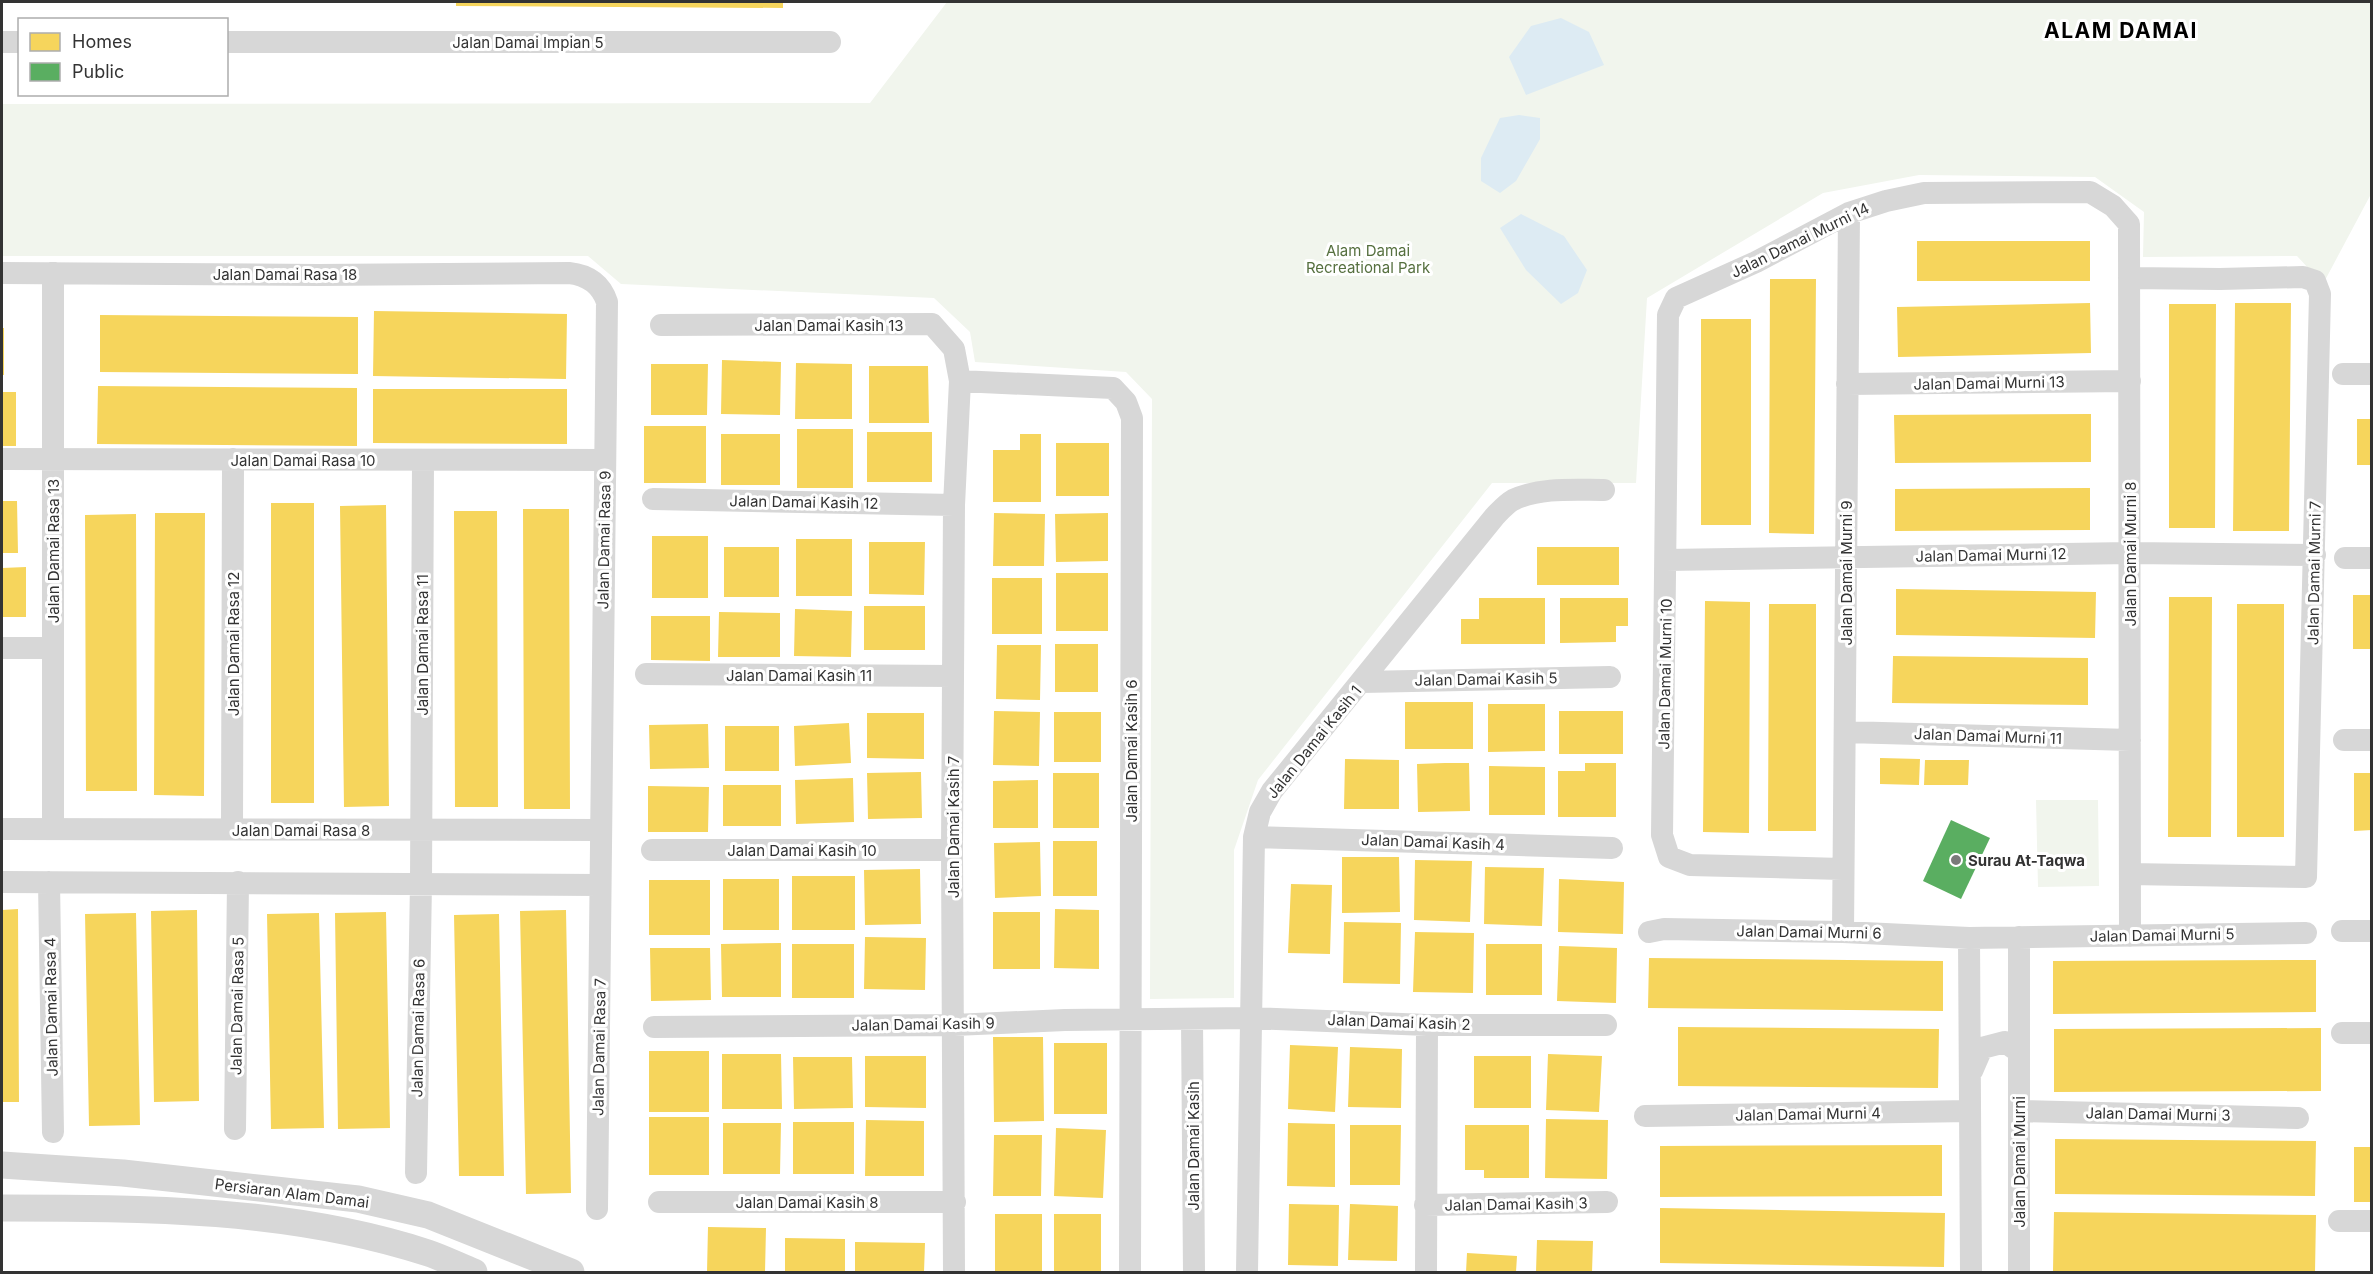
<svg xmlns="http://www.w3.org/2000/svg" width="2373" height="1274" viewBox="0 0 2373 1274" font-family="Inter,sans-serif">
  <rect width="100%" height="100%" fill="#fff"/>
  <!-- green -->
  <path fill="#f1f5ed" d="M947,2H2372L2371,194L2323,284L2297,256L2143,257L2144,212L2095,177L1919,175L1823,193L1647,298L1636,483H1492L1258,780L1234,850V998L1150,999L1152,399L1126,372L975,362L970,332L934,298L621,284L588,256H2V104L870,103Z
    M2036,800H2098L2099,886L2038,887Z"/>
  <!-- water -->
  <path fill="#ddebf3" d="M1561,18L1589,32L1604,65L1526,95L1509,57L1531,26Z
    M1519,115L1540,118V139L1516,181L1500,193L1481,181V158L1500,118Z
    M1521,214L1564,236L1587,270L1578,293L1561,304L1526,270L1500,228Z"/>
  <!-- homes -->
  <path fill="#f6d55c" d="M456,2H783V8L456,6Z
    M1917,241H2090V281H1917Z
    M1770,279H1816L1814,534L1769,533Z
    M2090,303L2091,353L1898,357L1897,307Z
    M2235,303H2291L2289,531H2233Z
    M2169,304H2216L2215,528H2169Z
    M374,311L567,314L566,379L373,376Z
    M100,315L358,317V374L100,372Z
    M1701,319H1751V525H1701Z
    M2,328H4V375H2Z
    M722,360L781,362L780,415L721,414Z
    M796,363L852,364V419H795Z
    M651,364H708L707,415H651Z
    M869,366H928L929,423H869Z
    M98,386L357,388V446L97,444Z
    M373,389H567V444L373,443Z
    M2,392H16V446H2Z
    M2091,414V462L1895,463L1894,415Z
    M2357,419H2372V465H2357Z
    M644,426H706V483H644Z
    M797,429H853V488H797Z
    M867,432H932V482H867Z
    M721,434H780V485H721Z
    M1020,434H1041V502H993V450H1020Z
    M1056,443H1109V496H1056Z
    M2090,488V530L1895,531V489Z
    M2,501H17L18,553H2Z
    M271,503H314V803H271Z
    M386,505L389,806L344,807L340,506Z
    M523,509H569L570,809H524Z
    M454,511H497L498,807H455Z
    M155,513H205L204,796L154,795Z
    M994,513L1045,514L1044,566H993Z
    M1108,513V561L1056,562L1055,514Z
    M136,514L137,791H86L85,515Z
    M652,536H708V598H652Z
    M796,539H852V596H796Z
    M869,542H925L924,595L869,594Z
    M724,547H779V597H724Z
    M1537,547H1619V585H1537Z
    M26,567V617H2V568Z
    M1056,573H1108V631H1056Z
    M992,578H1042V634H992Z
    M1896,589L2096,592L2095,638L1896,635Z
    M2353,595H2372V649H2353Z
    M2169,597H2212L2211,837H2168Z
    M1479,598H1545V644H1461V619H1479Z
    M1560,598H1628V626H1616V642L1560,643Z
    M1705,601L1750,602L1749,833L1703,832Z
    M1769,604H1816V831H1768Z
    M2237,604H2284V837H2237Z
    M864,606H925V650H864Z
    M795,609L852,611L851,657L794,656Z
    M719,612L780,613V657H718Z
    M651,616H710V661L651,660Z
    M1055,644H1098V692H1055Z
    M997,645H1041L1040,700L996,699Z
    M1893,656L2088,658V705L1892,703Z
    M1405,702H1473V749H1405Z
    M1488,704H1545V751L1488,752Z
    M994,711L1040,712L1039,766L993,765Z
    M1559,711H1623V754H1559Z
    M1054,712H1101V762H1054Z
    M867,713H924V759L867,758Z
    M849,723L851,763L795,766L794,726Z
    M708,724L709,768L650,769L649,725Z
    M725,726H779V771H725Z
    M1880,758L1920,759L1919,785L1880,784Z
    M1345,759L1399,760V809H1344Z
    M1925,760H1969L1968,785H1924Z
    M1445,763H1469L1470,811L1418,812L1417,764Z
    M1585,763H1616V817H1558V771H1585Z
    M1489,766L1545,767V815H1489Z
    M921,772L922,818L868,819L867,773Z
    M1053,773H1099V828H1053Z
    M2354,773H2372V830L2354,831Z
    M853,778L854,822L796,824L795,780Z
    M1038,780V828H993V781Z
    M723,785H781V826H723Z
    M648,786L709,787L708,832H648Z
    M1053,841H1097V896H1053Z
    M1040,842L1041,896L995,898L994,843Z
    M1342,857H1399L1400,912L1342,913Z
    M1415,860L1472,861L1470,922L1414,920Z
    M1485,867L1544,868L1542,926L1484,924Z
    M920,869L921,924L865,925L864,870Z
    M792,876H855V930H792Z
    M723,879H779V930H723Z
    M1559,879L1624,882L1623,934L1558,932Z
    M649,880H710V935H649Z
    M1291,884L1332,885L1330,954L1288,953Z
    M18,909L19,1102H2V910Z
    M1055,909L1099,910V969L1054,968Z
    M197,910L199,1101L154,1102L151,911Z
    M566,910L571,1193L526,1194L520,911Z
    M386,912L390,1128L338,1129L335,913Z
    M993,912H1040V969H993Z
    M136,913L140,1125L89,1126L85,914Z
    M319,913L324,1128L271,1129L267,914Z
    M499,914L504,1176H459L454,915Z
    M1344,922L1401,923L1400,984L1343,983Z
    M1415,932L1474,933L1473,993L1413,992Z
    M865,937L926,938L925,990L864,989Z
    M781,943V997H722L721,944Z
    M792,944H854V998H792Z
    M1486,944H1542V995H1486Z
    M1559,946L1617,948L1616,1003L1557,1001Z
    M650,948H710L711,1000L651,1001Z
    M1649,958L1943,961V1011L1648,1008Z
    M2316,960V1012L2053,1014V961Z
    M1678,1027L1939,1029L1938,1088L1678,1086Z
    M2321,1028V1091L2054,1092V1029Z
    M993,1037H1043L1044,1121L994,1122Z
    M1054,1043H1107V1114H1054Z
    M1290,1045L1338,1047L1335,1112L1288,1109Z
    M1350,1047L1402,1049L1401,1108L1348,1107Z
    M649,1051H709V1112H649Z
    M722,1054H781L782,1109H722Z
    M1548,1054L1602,1056L1599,1112L1546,1110Z
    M865,1056H926V1108L865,1107Z
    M1474,1056H1531V1108H1474Z
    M793,1057H852L853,1108L794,1109Z
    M649,1117H709V1175H649Z
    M1546,1119L1608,1120L1607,1179L1545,1178Z
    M866,1120L924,1121V1176H865Z
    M793,1122H854V1174H793Z
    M723,1123H781L780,1174H723Z
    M1288,1123L1335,1124V1187L1287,1186Z
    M1350,1125H1401L1400,1185H1350Z
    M1465,1125H1529V1178H1484V1170H1465Z
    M1056,1128L1106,1130L1103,1198L1054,1196Z
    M994,1135H1042L1041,1196H993Z
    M2055,1139L2316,1141L2315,1196L2055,1194Z
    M1942,1145V1196L1660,1197V1146Z
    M2354,1147H2372V1202H2354Z
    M1289,1204L1339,1205L1338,1266L1288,1265Z
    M1350,1204L1398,1206L1397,1261L1348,1260Z
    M1660,1208L1945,1213L1944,1267L1660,1263Z
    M2054,1212L2316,1215L2315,1272L2053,1271Z
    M995,1214H1042V1272H995Z
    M1054,1214H1101V1272H1054Z
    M708,1227L766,1228L765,1272H707Z
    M785,1238L845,1239V1272H785Z
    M1537,1240L1593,1241L1592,1272H1536Z
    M855,1242L925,1243L924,1272H855Z
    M1467,1253L1517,1256L1516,1272H1466Z"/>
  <!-- public -->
  <path fill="#5aae61" d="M1951,820L1990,838L1961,899L1923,881Z"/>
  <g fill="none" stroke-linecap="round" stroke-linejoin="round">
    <!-- minor -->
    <path stroke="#d7d7d7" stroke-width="22" d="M2,42H20
      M226,42H830
      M2,273L318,275L569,273C588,275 601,284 607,302L597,1209
      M53,273V829
      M2129,278L2220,279L2303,277L2315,281L2320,294L2306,877L2130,874
      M661,325L932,324L954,349L960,381L954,505L952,850L954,1272
      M2343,374H2372
      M960,381L1113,388L1126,402L1132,418L1130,1272
      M1847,384L2130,381
      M2,459L604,460
      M653,499L954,505
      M2345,558H2372
      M1666,560L2130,553L2315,555
      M2,648H53
      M646,674L953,676
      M1362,682L1610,677
      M1846,732L2130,740
      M2344,740H2372
      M2,829L601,830
      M232,829L233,459
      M1254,837L1612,848
      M652,850H952
      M1842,869L1690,865L1669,857L1662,835L1668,315L1676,298L1756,262L1849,213L1886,201L1924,193L2090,192L2113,206L2129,224L2130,936
      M2,882L600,885
      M49,882L53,1132
      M2342,931H2372
      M1649,932L1664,929L1843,932L1969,938L2306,933
      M1843,932L1849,213
      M2019,937V1272
      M1969,938L1971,1272
      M1192,1019L1194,1272
      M654,1027L954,1025L1065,1020L1250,1018L1427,1025H1606
      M2342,1033H2372
      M1972,1071L1982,1048L2005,1042L2019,1052
      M2019,1111L2298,1118
      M1645,1116L1970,1111
      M235,1129L238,882
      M416,1173L421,883L423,460
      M659,1202H955
      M1425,1205L1607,1202
      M2339,1221H2372
      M1247,1272L1254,837L1260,812L1272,791L1495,516C1500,511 1506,504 1513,500C1540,487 1575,490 1604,490
      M1426,1272L1427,1025"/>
    <!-- tertiary -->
    <path stroke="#d7d7d7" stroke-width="27" d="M2,1165L123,1173L358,1199L428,1215L571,1272
      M2,1208C144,1208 290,1208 428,1253C443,1258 459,1266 474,1272"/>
  </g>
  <!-- markers -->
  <circle fill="#7a7a7a" stroke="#fff" stroke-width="2" cx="1956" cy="860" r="6"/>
  <g text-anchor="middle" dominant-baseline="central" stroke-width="6" stroke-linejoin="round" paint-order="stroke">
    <!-- street labels -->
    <g font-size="15" fill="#333" stroke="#fff">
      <text x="528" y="42">Jalan Damai Impian 5</text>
      <text transform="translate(1800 240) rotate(-26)">Jalan Damai Murni 14</text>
      <text x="285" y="274">Jalan Damai Rasa 18</text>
      <text x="829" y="325">Jalan Damai Kasih 13</text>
      <text transform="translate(1989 383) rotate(-1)">Jalan Damai Murni 13</text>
      <text x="303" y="460">Jalan Damai Rasa 10</text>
      <text transform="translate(804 502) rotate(1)">Jalan Damai Kasih 12</text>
      <text transform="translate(604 540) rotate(-89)">Jalan Damai Rasa 9</text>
      <text transform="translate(53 551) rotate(-90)">Jalan Damai Rasa 13</text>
      <text transform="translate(2130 554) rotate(-90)">Jalan Damai Murni 8</text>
      <text transform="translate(1991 555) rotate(-1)">Jalan Damai Murni 12</text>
      <text transform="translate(1846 573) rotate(-90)">Jalan Damai Murni 9</text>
      <text transform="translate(2314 573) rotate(-89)">Jalan Damai Murni 7</text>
      <text transform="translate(233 644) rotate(-90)">Jalan Damai Rasa 12</text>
      <text transform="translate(422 645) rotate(-90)">Jalan Damai Rasa 11</text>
      <text transform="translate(1665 674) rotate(-89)">Jalan Damai Murni 10</text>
      <text x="799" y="675">Jalan Damai Kasih 11</text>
      <text transform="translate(1486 679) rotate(-1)">Jalan Damai Kasih 5</text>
      <text transform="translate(1988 736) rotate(2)">Jalan Damai Murni 11</text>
      <text transform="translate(1314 742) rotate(-51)">Jalan Damai Kasih 1</text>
      <text transform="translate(1131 751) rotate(-90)">Jalan Damai Kasih 6</text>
      <text transform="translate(953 827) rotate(-90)">Jalan Damai Kasih 7</text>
      <text x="301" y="830">Jalan Damai Rasa 8</text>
      <text transform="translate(1433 842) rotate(2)">Jalan Damai Kasih 4</text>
      <text x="802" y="850">Jalan Damai Kasih 10</text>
      <text transform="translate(1809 932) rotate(1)">Jalan Damai Murni 6</text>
      <text transform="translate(2162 935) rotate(-1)">Jalan Damai Murni 5</text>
      <text transform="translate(237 1006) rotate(-89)">Jalan Damai Rasa 5</text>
      <text transform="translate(51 1007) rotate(-91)">Jalan Damai Rasa 4</text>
      <text transform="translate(1399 1022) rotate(2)">Jalan Damai Kasih 2</text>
      <text transform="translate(923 1024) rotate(-1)">Jalan Damai Kasih 9</text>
      <text transform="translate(418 1028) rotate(-89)">Jalan Damai Rasa 6</text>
      <text transform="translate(599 1047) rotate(-89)">Jalan Damai Rasa 7</text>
      <text transform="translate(1808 1114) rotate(-1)">Jalan Damai Murni 4</text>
      <text transform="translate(2158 1114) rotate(1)">Jalan Damai Murni 3</text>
      <text transform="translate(1193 1146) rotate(-90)">Jalan Damai Kasih</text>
      <text transform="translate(2019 1162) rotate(-90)">Jalan Damai Murni</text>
      <text transform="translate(292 1193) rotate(7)">Persiaran Alam Damai</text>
      <text x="807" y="1202">Jalan Damai Kasih 8</text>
      <text transform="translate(1516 1204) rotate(-1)">Jalan Damai Kasih 3</text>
    </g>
    <!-- park labels -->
    <g font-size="15" fill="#56703f" stroke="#fff">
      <text x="1368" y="250">Alam Damai<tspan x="1368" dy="17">Recreational Park</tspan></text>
    </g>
    <!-- poi labels -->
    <g font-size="15" font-weight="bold" fill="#333" stroke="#fff" text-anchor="start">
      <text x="1968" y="860">Surau At-Taqwa</text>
    </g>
    <!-- district labels -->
    <g font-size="21" font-weight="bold" letter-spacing="1.5" fill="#000" stroke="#fff">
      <text x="2121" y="30">ALAM DAMAI</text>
    </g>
  </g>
  <!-- border -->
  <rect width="2373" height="1274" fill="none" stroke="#333333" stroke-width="6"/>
  <!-- legend -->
  <rect x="18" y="18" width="210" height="78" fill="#ffffff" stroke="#adadad" stroke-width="1.5"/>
  <rect x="30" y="33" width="30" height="18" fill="#f6d55c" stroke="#adadad" stroke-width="1.5"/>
  <text x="72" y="48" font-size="18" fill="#333333">Homes</text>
  <rect x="30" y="63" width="30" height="18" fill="#5aae61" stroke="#adadad" stroke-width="1.5"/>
  <text x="72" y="78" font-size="18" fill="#333333">Public</text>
</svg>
